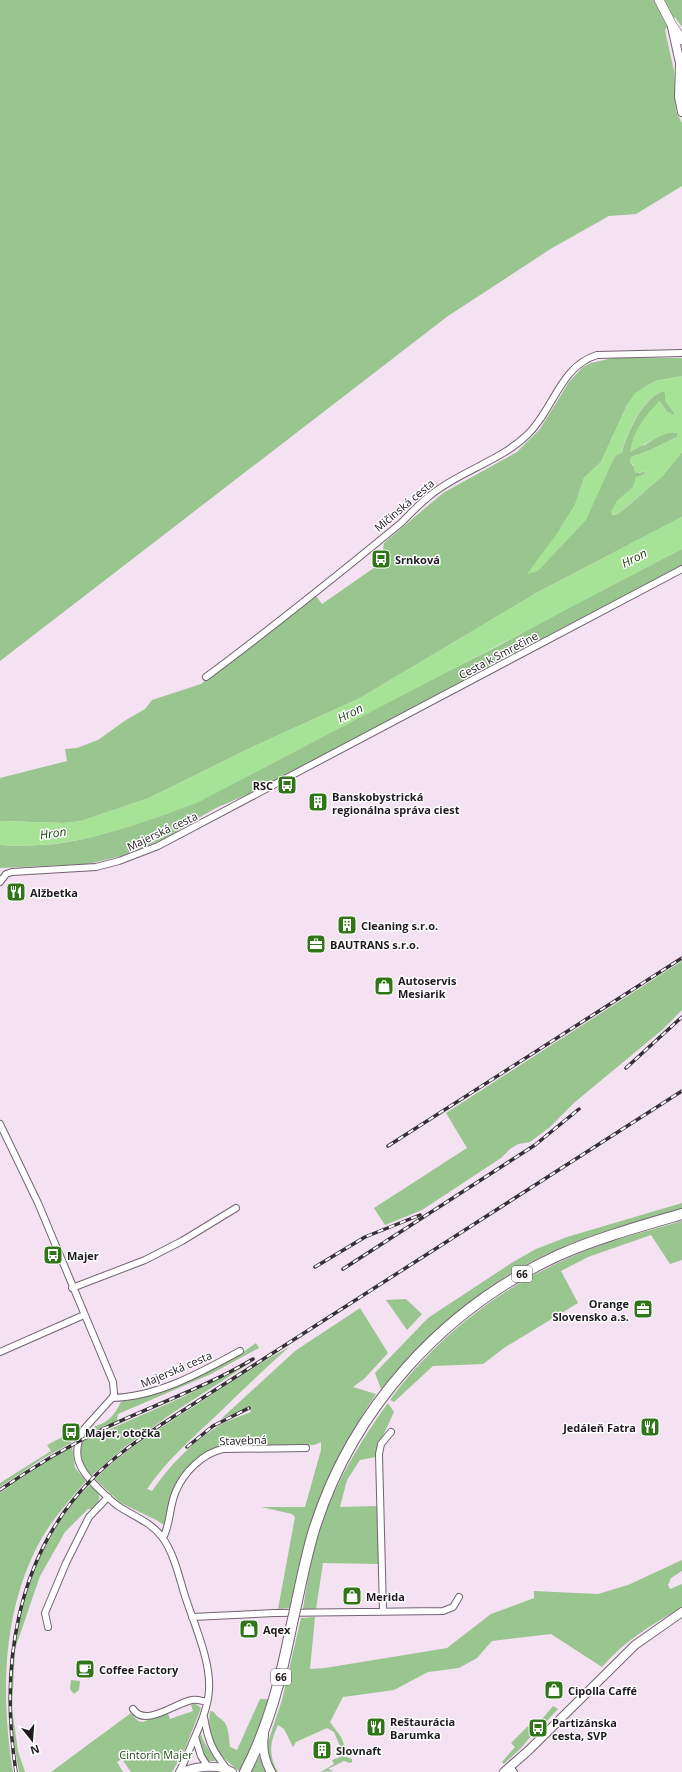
<svg xmlns="http://www.w3.org/2000/svg" width="682" height="1772" viewBox="0 0 682 1772" font-family="'Open Sans',sans-serif">
  <rect width="100%" height="100%" fill="#f4e1f2"/>
  <!-- green -->
  <path fill="#99c58e" d="M0,0H682V27L675,17L665,30L674,71L676,111L682,123V186L636,214L609,216L552,248L448,316L0,661Z
    M613,358H682V376L655,381L636,393L627,405L601,462L584,478L575,505L558,532L615,456L622,452C627,433 643,398 663,391L665,393V400L675,414L673,415L667,412L659,401L643,446C653,440 666,429 678,433L677,437L648,451L631,457L630,462L639,473L647,471L634,487L617,501L612,515L618,514C642,495 663,476 682,452V517L538,592L360,698L246,750L149,798L81,821L64,823L0,821V778L67,761L65,749L77,748L98,740L126,720L145,709L152,700L201,684L316,596L322,604L381,563L384,543L443,493L517,452L540,429L569,382L583,367L591,363Z
    M682,549V565L251,793L218,807L191,822L169,837L121,856L88,864L0,868V845C22,846 46,846 68,842C103,836 136,824 169,813L500,645L592,595Z
    M682,961V1010L662,1030L575,1102L550,1127L530,1142L518,1144L510,1149L501,1158L422,1210L385,1225L374,1208L467,1148L446,1113Z
    M682,1203V1208C640,1221 598,1232 558,1249C487,1279 430,1331 381,1389L375,1373L428,1318L513,1262L536,1249L567,1237Z
    M682,1221V1260L670,1264L651,1235L588,1257L561,1271L578,1303L504,1348L483,1364L433,1366L394,1402L390,1400C438,1335 503,1285 578,1254C611,1240 647,1231 682,1221Z
    M406,1299L422,1314L407,1330L386,1300Z
    M360,1308L388,1353L364,1379L353,1387L376,1394C355,1426 335,1460 321,1496C306,1532 298,1570 290,1608L278,1609L295,1517L292,1514L261,1507H305L321,1450V1442L314,1445L217,1447L203,1454L183,1476L164,1525L156,1520L121,1503L95,1479C125,1449 163,1426 198,1404C228,1384 258,1364 289,1347C265,1369 241,1391 218,1414C193,1437 166,1461 147,1489L152,1491C169,1466 193,1441 220,1425C229,1420 241,1416 251,1412L249,1408L221,1419L295,1351Z
    M256,1343L259,1348L209,1375L118,1414L117,1421L84,1437C88,1427 96,1427 105,1422C112,1418 117,1410 121,1402L188,1381L235,1358Z
    M253,1361L171,1414L122,1449L90,1477C83,1466 78,1453 83,1441L185,1396Z
    M388,1403L394,1412L380,1442L376,1457L360,1460L347,1480L340,1507L378,1506L379,1564L323,1563L316,1609H303C306,1589 309,1569 314,1549C328,1496 355,1448 388,1403Z
    M70,1433L74,1438L71,1443L42,1459L0,1487V1483L51,1451L47,1445Z
    M72,1446L75,1468L86,1481C72,1497 58,1513 46,1531C2,1603 0,1692 13,1772H0V1493L44,1462Z
    M90,1485C101,1495 103,1497 92,1509H88L65,1532L40,1576L15,1649L12,1708L18,1751L25,1772H19C0,1675 13,1582 73,1503C78,1496 84,1491 90,1485Z
    M682,1560V1571L671,1578L668,1585L670,1589L682,1584V1607C653,1624 624,1641 602,1667L551,1634L492,1641L477,1658L459,1668L428,1672L394,1690L343,1697L330,1722L341,1737L345,1747L340,1746L334,1732L327,1728L296,1742L293,1747L284,1729L278,1725C270,1742 268,1756 278,1772H275L266,1748L282,1700L301,1618L315,1617L310,1669L325,1668L447,1648L491,1614L534,1598V1591L598,1594L628,1585Z
    M71,1680L80,1681L79,1690L74,1694L70,1689Z
    M260,1699H268L257,1736L241,1772C218,1756 206,1739 210,1711L214,1712C218,1719 222,1718 225,1723C229,1729 229,1740 230,1747L237,1750Z
    M191,1704H196L201,1708L185,1749L172,1772H131L122,1759L117,1762L123,1772H51L131,1713L138,1721L143,1722L167,1711L170,1719L193,1711Z
    M553,1706L558,1709L545,1723L540,1725L521,1748L504,1764L502,1762L515,1747L511,1743L528,1726L533,1730Z
    M200,1732L204,1742L216,1761H208C202,1753 196,1741 200,1732Z
    M260,1756H262L269,1772H251Z
    M343,1756L352,1759V1762L350,1763L344,1761L328,1769L334,1771L321,1772L334,1764L332,1760Z"/>
  <!-- water -->
  <path fill="#a6e396" d="M682,376V452L663,476L618,514L612,515L611,511L617,501L633,487L636,477L642,475L647,471L635,473L633,464L630,462L631,457L648,451L677,437L678,433C666,429 643,446 630,452C633,431 645,415 660,401L667,412L673,415L675,414L665,400V393L663,391C643,398 626,433 622,452L615,456L586,520L538,571L527,574L558,532L575,505L584,478L601,462L627,405L635,393L655,381Z
    M682,517V549L197,803C155,818 111,835 67,842C46,846 22,846 0,845V821L64,823L81,821L149,798L246,750L360,698L538,592Z"/>
  <g fill="none" stroke-linecap="round" stroke-linejoin="round">
    <defs>
      <path id="minor" d="M206,677C261,636 315,593 368,550C379,541 390,532 401,523C411,513 420,503 432,494C461,471 500,461 527,435C553,411 560,366 597,355L682,353
        M0,882L6,874L12,872L96,867L119,861L158,846L682,569
        M0,1124L38,1203L113,1382L114,1394L112,1398L84,1429C70,1454 79,1470 98,1488C104,1494 111,1501 118,1506C133,1516 151,1522 162,1537C174,1553 179,1577 185,1596C194,1624 211,1661 209,1690C208,1707 201,1723 194,1739C189,1750 185,1762 179,1772
        M72,1288L145,1260L182,1241L236,1208
        M0,1352L84,1315
        M112,1398C157,1397 200,1373 240,1351
        M163,1538C171,1523 169,1506 176,1491C184,1472 203,1453 223,1449L306,1448
        M383,1611L379,1454L381,1444L391,1432
        M192,1617L275,1613L443,1611L453,1607L459,1597
        M48,1627L45,1613L66,1563L89,1517L108,1497
        M133,1709C145,1728 175,1703 192,1700C197,1699 202,1701 207,1702
        M204,1717C208,1741 212,1750 227,1769
        M195,1737L201,1756L208,1767
        M510,1767L514,1772"/>
      <path id="tertiary" d="M672,27L680,63L679,97L682,112
        M264,1735C262,1748 264,1760 271,1772
        M183,1772C197,1766 219,1764 232,1772
        M504,1772L529,1750L635,1645L682,1612"/>
      <path id="secondary" d="M659,0L672,25L682,40"/>
      <path id="primary" d="M297,1601C302,1577 307,1553 314,1530C352,1409 443,1308 559,1255C598,1238 641,1226 682,1214
        M245,1772C269,1726 281,1678 291,1628"/>
    </defs>
    <!-- minor casing -->
    <use href="#minor" stroke="#736371" stroke-width="8"/>
    <!-- tertiary casing -->
    <use href="#tertiary" stroke="#736371" stroke-width="10"/>
    <!-- secondary casing -->
    <use href="#secondary" stroke="#736371" stroke-width="10"/>
    <!-- primary casing -->
    <use href="#primary" stroke="#736371" stroke-width="12"/>
    <!-- minor -->
    <use href="#minor" stroke="#fff" stroke-width="6"/>
    <!-- tertiary -->
    <use href="#tertiary" stroke="#fff" stroke-width="8"/>
    <!-- secondary -->
    <use href="#secondary" stroke="#fff" stroke-width="9"/>
    <!-- primary -->
    <use href="#primary" stroke="#fff" stroke-width="10"/>
    <defs>
      <path id="rail" d="M626,1068L682,1017
        M388,1146L682,958
        M315,1267L365,1237L420,1215
        M343,1269L535,1145L579,1109
        M187,1447L213,1426L249,1408
        M0,1490C33,1467 68,1446 105,1428C154,1405 206,1387 253,1359
        M16,1772C0,1669 15,1557 91,1480C112,1458 137,1441 162,1424L682,1091"/>
    </defs>
    <!-- rail casing -->
    <use href="#rail" stroke="#373037" stroke-width="3.5"/>
    <!-- rail -->
    <use href="#rail" stroke="#fff" stroke-width="2" stroke-dasharray="6" stroke-linecap="butt"/>
    <defs>
      <path id="primary-bridge" d="M291,1628L297,1601"/>
    </defs>
    <!-- primary-bridge casing -->
    <use href="#primary-bridge" stroke="#736371" stroke-width="12" stroke-linecap="butt"/>
    <!-- primary-bridge -->
    <use href="#primary-bridge" stroke="#fff" stroke-width="10"/>
  </g>
  <!-- icons -->
  <defs>
    <symbol id="bus-square" viewBox="-11 -11 22 22"><rect x="-9" y="-9" width="18" height="18" rx="4" fill="#307619" stroke="#fff"/><path d="M-5-6H5V4H4V6H2V4H-2V6H-4V4H-5ZM-3.5-4V0h7V-4ZM-3.5 1.2v1.5H-2V1.2ZM2 1.2v1.5H3.5V1.2Z" fill="#fff"/></symbol>
    <symbol id="building-square" viewBox="-11 -11 22 22"><rect x="-9" y="-9" width="18" height="18" rx="4" fill="#307619" stroke="#fff"/><path d="M-4-6H4V6H1V3H-1V6H-4ZM-2.5-4.3h1.7v1.8h-1.7ZM.8-4.3h1.7v1.8H.8ZM-2.5-1h1.7V.8h-1.7ZM.8-1h1.7V.8H.8Z" fill="#fff"/></symbol>
    <symbol id="restaurant-square" viewBox="-11 -11 22 22"><rect x="-9" y="-9" width="18" height="18" rx="4" fill="#307619" stroke="#fff"/><path d="M-5-6h1v4h1v-4h1v4h1v-4h1v5L-1.5 .5V6h-2V.5L-5-1ZM5-6V6H3V1.5H1.5Q1.5-4 5-6Z" fill="#fff"/></symbol>
    <symbol id="office-square" viewBox="-11 -11 22 22"><rect x="-9" y="-9" width="18" height="18" rx="4" fill="#307619" stroke="#fff"/><path d="M-6-3h4V-5.5h4V-3h4V5H-6ZM-1-4.5V-3h2v-1.5ZM-6 0V1H6V0Z" fill="#fff"/></symbol>
    <symbol id="shop-square" viewBox="-11 -11 22 22"><rect x="-9" y="-9" width="18" height="18" rx="4" fill="#307619" stroke="#fff"/><path d="M-5-2.5h2.3a2.7 3.5 0 0 1 5.4 0H5L5.5 6h-11ZM-1.5-2.5h3a1.5 2.3 0 0 0-3 0Z" fill="#fff"/></symbol>
    <symbol id="cafe-square" viewBox="-11 -11 22 22"><rect x="-9" y="-9" width="18" height="18" rx="4" fill="#307619" stroke="#fff"/><path d="M-5.5-4.5H6V0H3Q3 3.5 0 3.5H-2.5Q-5.5 3.5-5.5 0ZM3-3.2v2h1.7v-2ZM-6 4.5H4V6H-6Z" fill="#fff"/></symbol>
  </defs>
  <g fill-rule="evenodd">
    <use href="#bus-square" x="370" y="548" width="22" height="22"/>
    <use href="#bus-square" x="276" y="774" width="22" height="22"/>
    <use href="#building-square" x="307" y="791" width="22" height="22"/>
    <use href="#restaurant-square" x="5" y="881" width="22" height="22"/>
    <use href="#building-square" x="336" y="914" width="22" height="22"/>
    <use href="#office-square" x="305" y="933" width="22" height="22"/>
    <use href="#shop-square" x="373" y="975" width="22" height="22"/>
    <use href="#bus-square" x="42" y="1244" width="22" height="22"/>
    <use href="#office-square" x="632" y="1298" width="22" height="22"/>
    <use href="#restaurant-square" x="639" y="1416" width="22" height="22"/>
    <use href="#bus-square" x="60" y="1421" width="22" height="22"/>
    <use href="#shop-square" x="341" y="1585" width="22" height="22"/>
    <use href="#shop-square" x="238" y="1618" width="22" height="22"/>
    <use href="#cafe-square" x="74" y="1658" width="22" height="22"/>
    <use href="#shop-square" x="543" y="1679" width="22" height="22"/>
    <use href="#restaurant-square" x="365" y="1716" width="22" height="22"/>
    <use href="#bus-square" x="527" y="1717" width="22" height="22"/>
    <use href="#building-square" x="311" y="1739" width="22" height="22"/>
  </g>
  <g text-anchor="middle" dominant-baseline="central" stroke-width="3" stroke-linejoin="round" paint-order="stroke">
    <!-- shield labels -->
    <g fill="#fff" stroke="#635f63" stroke-width="1">
      <rect x="512" y="1266" width="20" height="16" rx="3"/>
      <rect x="271" y="1669" width="20" height="16" rx="3"/>
    </g>
    <g font-size="10" font-weight="bold" fill="#201a20">
      <text x="522" y="1274">66</text>
      <text x="281" y="1677">66</text>
    </g>
    <!-- street labels -->
    <g font-size="11" fill="#201a20" stroke="#fff">
      <text transform="translate(404 505) rotate(-40)">Mičinská cesta</text>
      <text transform="translate(498 655) rotate(-28)">Cesta k Smrečine</text>
      <text transform="translate(162 831) rotate(-25)">Majerská cesta</text>
      <text transform="translate(176 1369) rotate(-23)">Majerská cesta</text>
      <text transform="translate(243 1440) rotate(-2)">Stavebná</text>
    </g>
    <!-- poi labels -->
    <g font-size="11" font-weight="bold" fill="#201a20" stroke="#fff" text-anchor="start">
      <text x="395" y="559">Srnková</text>
      <text x="273" y="785" text-anchor="end">RSC</text>
      <text x="332" y="796">Banskobystrická<tspan x="332" dy="13">regionálna správa ciest</tspan></text>
      <text x="30" y="892">Alžbetka</text>
      <text x="361" y="925">Cleaning s.r.o.</text>
      <text x="330" y="944">BAUTRANS s.r.o.</text>
      <text x="398" y="980">Autoservis<tspan x="398" dy="13">Mesiarik</tspan></text>
      <text x="67" y="1255">Majer</text>
      <text x="629" y="1303" text-anchor="end">Orange<tspan x="629" dy="13">Slovensko a.s.</tspan></text>
      <text x="636" y="1427" text-anchor="end">Jedáleň Fatra</text>
      <text x="85" y="1432">Majer, otočka</text>
      <text x="366" y="1596">Merida</text>
      <text x="263" y="1629">Aqex</text>
      <text x="99" y="1669">Coffee Factory</text>
      <text x="568" y="1690">Cipolla Caffé</text>
      <text x="390" y="1721">Reštaurácia<tspan x="390" dy="13">Barumka</tspan></text>
      <text x="552" y="1722">Partizánska<tspan x="552" dy="13">cesta, SVP</tspan></text>
      <text x="336" y="1750">Slovnaft</text>
    </g>
    <!-- park labels -->
    <g font-size="11" fill="#234b18" stroke="#fff">
      <text x="156" y="1754">Cintorín Majer</text>
    </g>
    <!-- water labels -->
    <g font-size="12" font-style="italic" fill="#153d08" stroke="#fff">
      <text transform="translate(634 558) rotate(-27)">Hron</text>
      <text transform="translate(350 713) rotate(-27)">Hron</text>
      <text transform="translate(53 833) rotate(-8)">Hron</text>
    </g>
  </g>
  <!-- north arrow -->
  <g transform="translate(32 1740) rotate(163)" stroke="#ffffff" stroke-width="3" paint-order="stroke">
  <path d="M0-3L7 15L0 10L-7 15Z" fill="#201a20"/>
  <text y="-6" font-size="11" font-weight="bold" text-anchor="middle" fill="#201a20">N</text>
  </g>
</svg>
